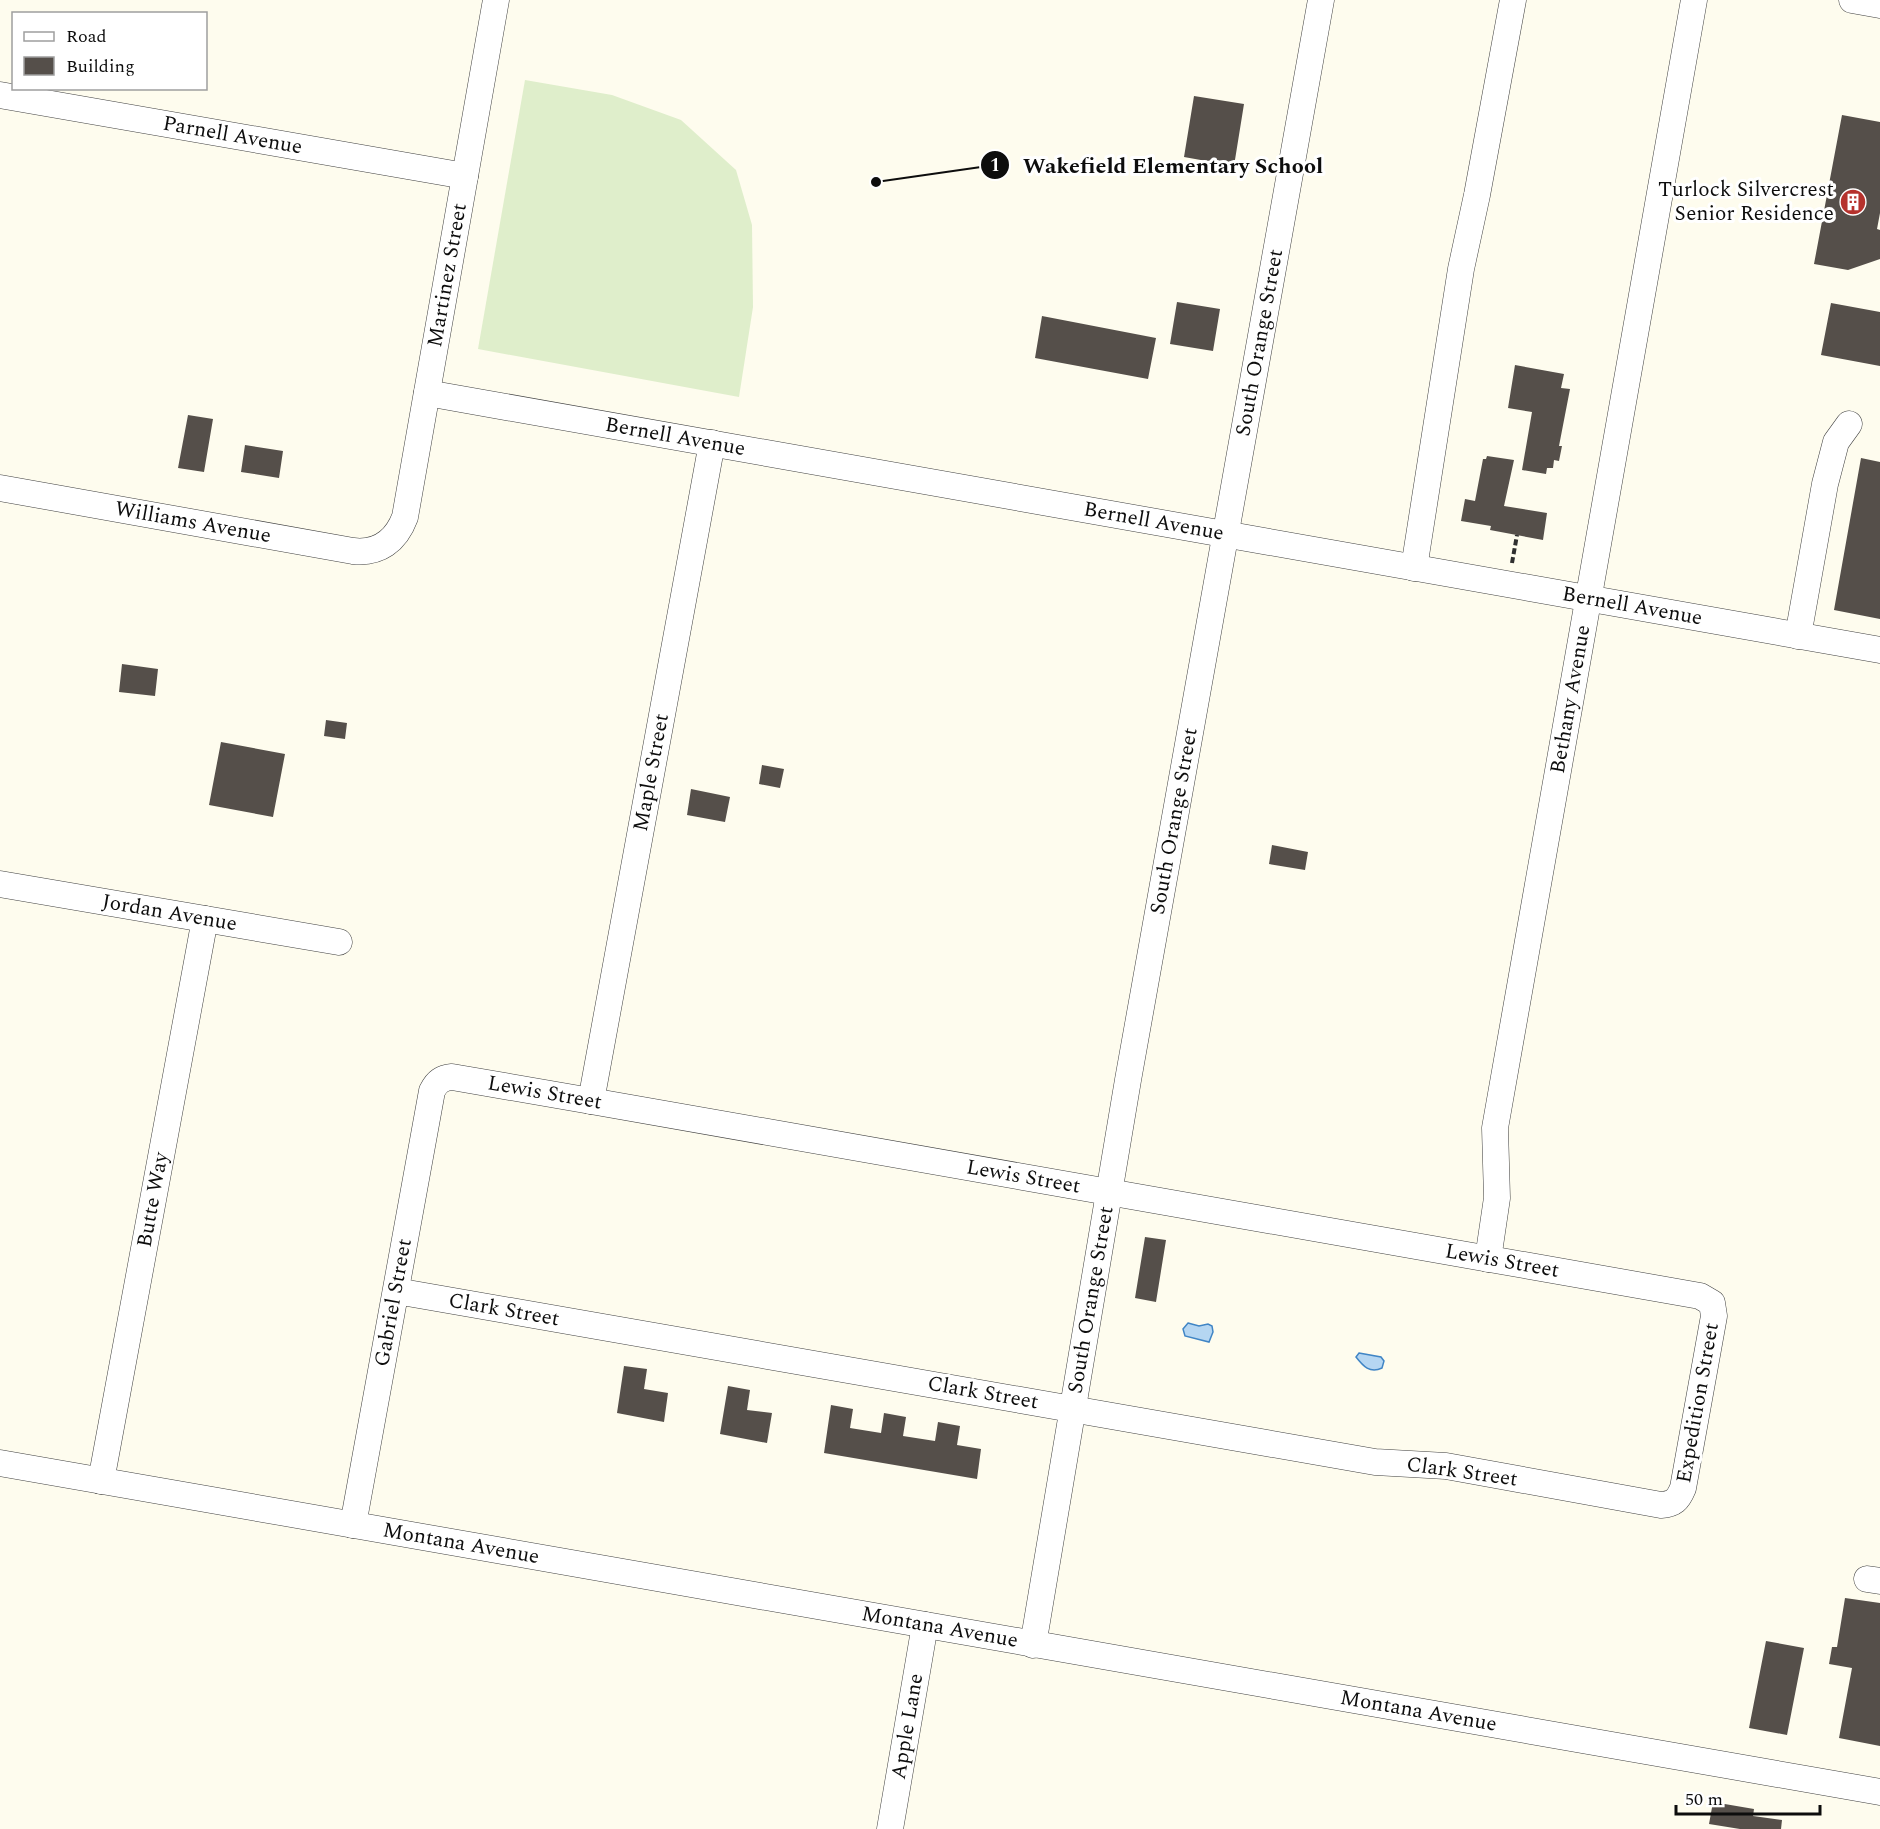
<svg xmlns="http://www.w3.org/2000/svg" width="1880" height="1829" viewBox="0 0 1880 1829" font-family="Spectral,serif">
  <rect width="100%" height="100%" fill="#fefcee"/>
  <!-- pitch -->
  <path fill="#dfeecb" d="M525,80L612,95L681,120L736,170L752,225L753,307L739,397L478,349Z"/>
  <!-- water -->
  <path fill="#b5d6f2" stroke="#4085c5" stroke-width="1.5" d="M1188,1323L1199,1326L1208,1324L1212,1326L1213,1332L1209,1342L1185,1336L1183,1329Z
    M1359,1353L1381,1357L1384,1361L1382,1368C1370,1374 1363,1366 1356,1357Z"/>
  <!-- building -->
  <path fill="#554f4a" d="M1194,96L1244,104L1234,166L1184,157Z
    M1842,115L1880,122V213L1877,229L1880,230V259L1848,270L1814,264Z
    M1177,302L1220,309L1213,351L1170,344Z
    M1831,303L1880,312V366L1821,355Z
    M1042,316L1156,338L1148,379L1035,358Z
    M1515,365L1564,374L1561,388L1570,389L1559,446H1562L1559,461L1554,460L1553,468H1547L1546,474L1522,470L1532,412L1508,408Z
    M188,415L213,419L204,472L178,468Z
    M245,445L283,451L279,478L241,472Z
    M1487,456L1514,460L1504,506L1547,513L1543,540L1490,530L1491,526L1461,521L1465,499L1475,501L1483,459H1486Z
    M1861,458L1880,462V619L1834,610Z
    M122,664L158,669L155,696L119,692Z
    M326,720L347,723L345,739L324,736Z
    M221,742L285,754L273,817L209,805Z
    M762,765L784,769L780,788L759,784Z
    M691,789L730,797L725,822L687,815Z
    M1272,845L1308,852L1305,870L1269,864Z
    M1145,1237L1166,1240L1156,1302L1135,1298Z
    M624,1366L647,1369L644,1389L668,1393L664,1422L617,1413Z
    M728,1386L750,1390L747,1410L772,1413L767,1443L720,1434Z
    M831,1405L853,1409L850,1428L881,1433L884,1413L906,1417L903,1436L935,1441L938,1422L960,1426L957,1445L981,1449L977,1479L824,1453Z
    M1845,1598L1880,1603V1746L1839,1738L1852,1668L1829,1664L1832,1647H1837Z
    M1766,1641L1804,1648L1787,1735L1749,1728Z
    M1713,1802L1754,1809L1753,1816L1782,1820L1781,1829H1740L1709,1824Z"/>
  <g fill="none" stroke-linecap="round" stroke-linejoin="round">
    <defs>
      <g id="minor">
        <path d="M1852,0L1880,5"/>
        <path id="s1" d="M0,95L465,176"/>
        <path id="s2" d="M427,393L1880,650"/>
        <path id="s3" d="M0,488L353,551C379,554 396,541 405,517L496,0"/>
        <path d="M1414,568L1461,269L1477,195L1513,0"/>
        <path d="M1798,636L1825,484L1836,442L1849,424"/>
        <path id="s4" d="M0,884L339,942"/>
        <path id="s5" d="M591,1101L712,443"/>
        <path id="s6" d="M1488,1259L1497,1198L1495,1128L1694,0"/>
        <path id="s7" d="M0,1463L1880,1792"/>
        <path id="s8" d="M101,1481L205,919"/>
        <path id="s9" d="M353,1525L432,1091C437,1081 442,1078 452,1077L591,1101L1700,1296L1712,1303L1714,1316L1683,1488C1678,1500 1674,1504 1661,1505L1446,1466L1375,1462L396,1291"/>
        <path d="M1867,1579L1880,1581"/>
        <path id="s10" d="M1033,1645L1128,1080L1321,0"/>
        <path id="s11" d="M890,1829L925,1625"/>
      </g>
    </defs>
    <!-- minor casing -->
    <use href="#minor" stroke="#404040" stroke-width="27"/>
    <!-- path -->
    <path stroke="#2f2f2f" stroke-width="4" stroke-dasharray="6 3" stroke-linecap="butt" d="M1512,563L1517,535"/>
    <!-- minor -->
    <use href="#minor" stroke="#fff" stroke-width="26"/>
  </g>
  <!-- icons -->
  <defs>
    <symbol id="building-disc" viewBox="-11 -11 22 22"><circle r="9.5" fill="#b5322d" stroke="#fff"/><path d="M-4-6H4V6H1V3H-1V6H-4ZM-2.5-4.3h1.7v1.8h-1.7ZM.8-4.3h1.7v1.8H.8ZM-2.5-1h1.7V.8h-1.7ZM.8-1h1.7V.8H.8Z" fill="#fff"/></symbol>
  </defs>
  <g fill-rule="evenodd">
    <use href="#building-disc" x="1838" y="187" width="30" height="30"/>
  </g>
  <g text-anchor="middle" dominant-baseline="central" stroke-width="6" stroke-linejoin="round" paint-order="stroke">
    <!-- street labels -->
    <g font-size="21" fill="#0d0d0d" stroke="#fff">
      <text stroke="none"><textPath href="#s1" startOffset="236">Parnell Avenue</textPath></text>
      <text stroke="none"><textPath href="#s3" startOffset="672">Martinez Street</textPath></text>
      <text stroke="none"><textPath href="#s10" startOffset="1322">South Orange Street</textPath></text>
      <text stroke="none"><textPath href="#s2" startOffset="252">Bernell Avenue</textPath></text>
      <text stroke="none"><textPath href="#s2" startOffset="738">Bernell Avenue</textPath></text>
      <text stroke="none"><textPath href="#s3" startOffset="196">Williams Avenue</textPath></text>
      <text stroke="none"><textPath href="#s2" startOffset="1224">Bernell Avenue</textPath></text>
      <text stroke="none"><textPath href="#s6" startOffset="567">Bethany Avenue</textPath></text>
      <text stroke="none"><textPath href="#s5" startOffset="334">Maple Street</textPath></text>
      <text stroke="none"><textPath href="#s10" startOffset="836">South Orange Street</textPath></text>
      <text stroke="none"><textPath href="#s4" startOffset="172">Jordan Avenue</textPath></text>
      <text stroke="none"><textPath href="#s9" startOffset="561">Lewis Street</textPath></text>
      <text stroke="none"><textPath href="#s9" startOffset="1047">Lewis Street</textPath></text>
      <text stroke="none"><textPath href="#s8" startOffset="286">Butte Way</textPath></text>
      <text stroke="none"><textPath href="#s9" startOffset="1533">Lewis Street</textPath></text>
      <text stroke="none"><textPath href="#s10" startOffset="350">South Orange Street</textPath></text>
      <text stroke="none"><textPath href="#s9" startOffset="226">Gabriel Street</textPath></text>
      <text transform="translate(504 1310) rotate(10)">Clark Street</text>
      <text transform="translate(983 1393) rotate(10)">Clark Street</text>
      <text transform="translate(1698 1403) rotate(-80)">Expedition Street</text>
      <text transform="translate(1462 1472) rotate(8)">Clark Street</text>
      <text stroke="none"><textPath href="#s7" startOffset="468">Montana Avenue</textPath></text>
      <text stroke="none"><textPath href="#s7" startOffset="954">Montana Avenue</textPath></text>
      <text stroke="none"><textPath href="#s7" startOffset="1440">Montana Avenue</textPath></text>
      <text stroke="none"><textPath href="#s11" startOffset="104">Apple Lane</textPath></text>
    </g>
    <!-- poi labels -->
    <g font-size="21" fill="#0d0d0d" stroke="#fff" text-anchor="end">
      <text x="1834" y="190">Turlock Silvercrest<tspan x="1834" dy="24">Senior Residence</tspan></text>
    </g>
  </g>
  <!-- callouts -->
  <path fill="none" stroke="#0d0d0d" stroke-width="2" d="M876 182L995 165"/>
  <g fill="#0d0d0d" stroke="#fff" stroke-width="2">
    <circle cx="876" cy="182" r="6"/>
    <circle cx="995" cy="165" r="15"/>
  </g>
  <g font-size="18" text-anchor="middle" font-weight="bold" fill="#fff">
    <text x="995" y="171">1</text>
  </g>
  <g font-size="22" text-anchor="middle" font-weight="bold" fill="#0d0d0d" stroke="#fff" stroke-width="6" stroke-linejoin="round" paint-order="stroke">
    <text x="1173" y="173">Wakefield Elementary School</text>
  </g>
  <!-- legend -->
  <rect x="12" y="12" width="195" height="78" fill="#ffffff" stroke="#9e9e9e" stroke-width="1.5"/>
  <rect x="24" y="32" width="30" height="9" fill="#ffffff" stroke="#9e9e9e" stroke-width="1.5"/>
  <text x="66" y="42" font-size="18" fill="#0d0d0d">Road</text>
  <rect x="24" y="57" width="30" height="18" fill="#554f4a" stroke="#9e9e9e" stroke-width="1.5"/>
  <text x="66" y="72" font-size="18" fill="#0d0d0d">Building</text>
  <!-- scale -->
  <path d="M1676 1805v9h144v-9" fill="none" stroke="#0d0d0d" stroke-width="3"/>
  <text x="1685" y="1805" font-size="18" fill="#0d0d0d" stroke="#ffffff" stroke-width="4.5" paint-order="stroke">50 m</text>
</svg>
